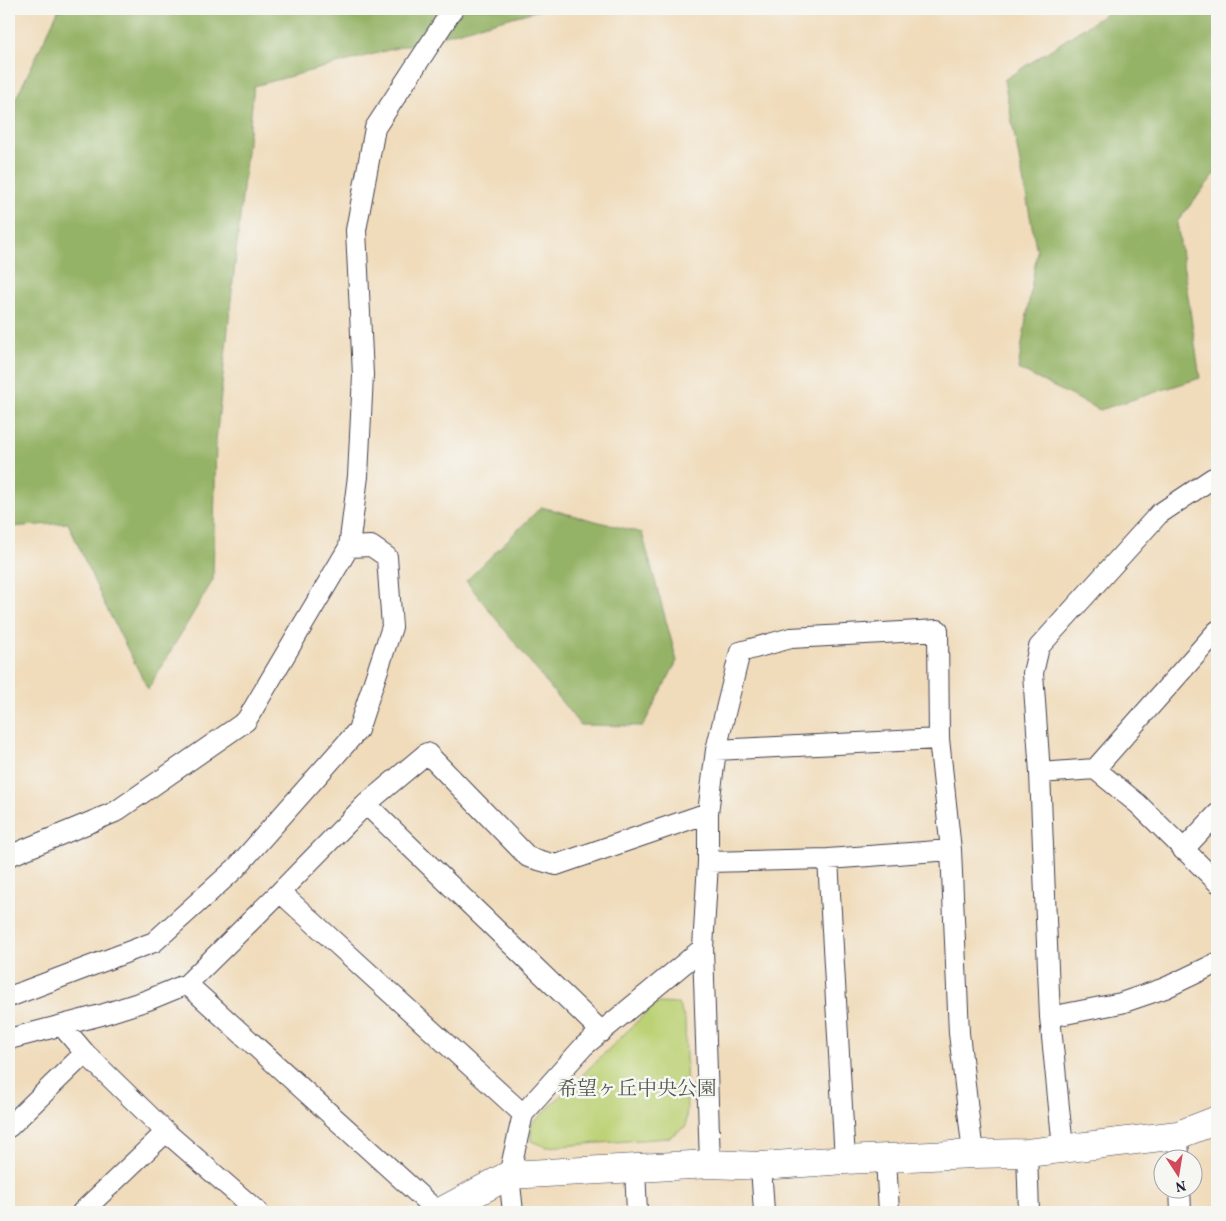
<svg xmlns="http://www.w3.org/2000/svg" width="1226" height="1221" viewBox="0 0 1226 1221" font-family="Vollkorn,'Noto Serif JP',serif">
  <rect width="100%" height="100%" fill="#f6f6f2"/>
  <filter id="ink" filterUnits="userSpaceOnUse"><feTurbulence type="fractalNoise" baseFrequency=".02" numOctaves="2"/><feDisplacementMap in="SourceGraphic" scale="10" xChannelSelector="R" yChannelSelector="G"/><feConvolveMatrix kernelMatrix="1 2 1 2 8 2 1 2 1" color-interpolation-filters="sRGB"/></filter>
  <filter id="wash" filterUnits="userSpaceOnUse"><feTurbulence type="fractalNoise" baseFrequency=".0096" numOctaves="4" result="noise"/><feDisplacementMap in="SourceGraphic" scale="20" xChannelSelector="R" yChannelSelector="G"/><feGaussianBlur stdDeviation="1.12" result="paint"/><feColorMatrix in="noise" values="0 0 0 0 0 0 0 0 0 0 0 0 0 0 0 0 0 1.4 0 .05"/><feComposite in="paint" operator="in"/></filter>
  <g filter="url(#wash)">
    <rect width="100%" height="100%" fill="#f0dcbb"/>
    <!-- green -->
    <path fill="#bcd174" stroke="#6f7a58" d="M656,1003L678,1004L685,1020L687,1098L686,1126L668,1138L546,1147L531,1141V1125Z"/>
    <!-- forest -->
    <path fill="#95b366" stroke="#5c6a50" d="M59,9H543L254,86L216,441L213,580L148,689L104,603L68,523L9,527V113Z
      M1113,9H1217V171L1177,222L1200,378L1100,410L1018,369L1037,252L1004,80Z
      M541,507L642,533L677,661L643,726L580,725L466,581Z"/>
  </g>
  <g filter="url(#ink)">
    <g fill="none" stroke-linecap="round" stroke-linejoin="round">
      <defs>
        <path id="street" d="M716,750L939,739
          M1095,769L1217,631
          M1040,773L1095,769L1138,804L1217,882
          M366,804L602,1032
          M1183,850L1217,814
          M9,856L115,812L246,721L349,547
          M828,859L845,1160
          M708,862L828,859L951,850
          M280,892L523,1114
          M187,984L438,1212
          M9,997L154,942L236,868L358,730L392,627L387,557L371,546L349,547L358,476L363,375L356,230L375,128L453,9
          M1050,1017L1121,1003L1165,988L1217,963
          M62,1026L85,1053L166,1132L258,1212
          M9,1039L101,1015L148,1000L187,984L280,892L366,804L427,753L528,857L556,865L708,813
          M9,1127L85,1053
          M1178,1135L1179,1158
          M1063,1148L1050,1017L1040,773L1033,673L1039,647L1159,514L1213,478L1217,480
          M1027,1153L1029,1212
          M886,1159L889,1212
          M710,1164L703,948L708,862V813L716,750L740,652L791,638L938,630L939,739L951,850L959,1033L973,1154
          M761,1166L764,1212
          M635,1169L637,1212
          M1180,1188L1181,1212
          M82,1212L166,1132
          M513,1212L509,1175L523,1114L584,1046L703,948"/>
        <path id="secondary" d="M440,1212L509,1175L710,1164L761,1166L845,1160L973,1154L1027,1153L1178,1135L1217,1120"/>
      </defs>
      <!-- street casing -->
      <use href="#street" stroke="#413e4e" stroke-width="22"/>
      <!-- secondary casing -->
      <use href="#secondary" stroke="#413e4e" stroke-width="29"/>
      <!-- street -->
      <use href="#street" stroke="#fff" stroke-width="20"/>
      <!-- secondary -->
      <use href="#secondary" stroke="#fff" stroke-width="28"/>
    </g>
  </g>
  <g text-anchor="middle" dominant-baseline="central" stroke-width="5" stroke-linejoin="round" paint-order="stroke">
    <!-- park labels -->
    <g font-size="20" fill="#50574c" stroke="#f6f6f2">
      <text x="637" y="1090">希望ヶ丘中央公園</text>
    </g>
  </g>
  <!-- margin -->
  <rect width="1226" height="1221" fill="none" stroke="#f6f6f2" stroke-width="30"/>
  <!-- north arrow -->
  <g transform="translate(1178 1174) rotate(168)"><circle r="24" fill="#f6f6f2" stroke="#a1a1a9"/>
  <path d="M0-4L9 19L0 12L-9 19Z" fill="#d1495b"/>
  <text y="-8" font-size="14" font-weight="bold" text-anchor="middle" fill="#22223b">N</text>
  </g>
</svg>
